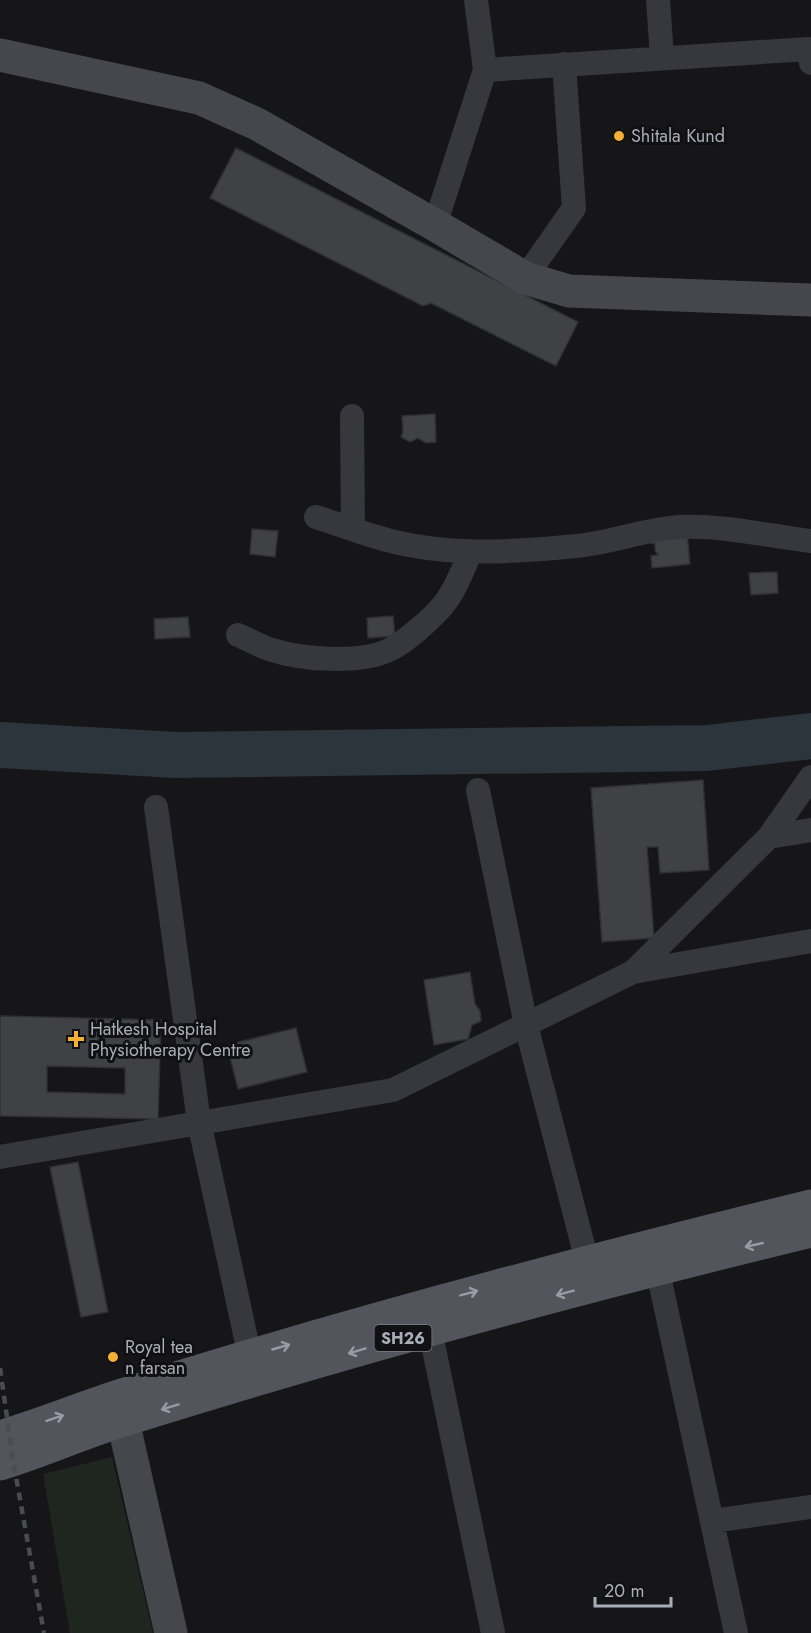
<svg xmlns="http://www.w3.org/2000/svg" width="811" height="1633" viewBox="0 0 811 1633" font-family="Jost,sans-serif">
  <rect width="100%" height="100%" fill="#161618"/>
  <!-- green -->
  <path fill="#1e261f" d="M112,1457L153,1633H70L43,1474Z"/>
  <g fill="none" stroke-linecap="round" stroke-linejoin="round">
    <!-- river -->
    <path stroke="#2c353c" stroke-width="46" d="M0,745L176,755L707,748L811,736"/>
  </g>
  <!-- building -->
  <path fill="#404145" stroke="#303034" stroke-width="1.5" fill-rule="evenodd" d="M236,148L578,322L556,366L431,303L423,306L210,198Z
    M435,414L436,442L426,443L418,438L410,442L401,437L403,432L402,416Z
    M252,529L278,531L275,557L250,554Z
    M687,532L690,564L652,568L651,556L658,555L655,550V544L651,543L652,538Z
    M777,572L778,593L751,595L749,573Z
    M393,616L395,636L368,638L367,618Z
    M188,617L190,637L155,639L154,619Z
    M703,780L709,870L660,873L658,847H647L654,938L602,942L591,788Z
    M470,972L475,1004L480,1011L481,1021L472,1025L468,1039L434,1045L424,980Z
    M0,1016L161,1020L158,1119L0,1116ZM47,1066L125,1068V1094L47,1092Z
    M296,1028L307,1072L238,1089L227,1045Z
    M78,1162L108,1312L81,1317L50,1167Z"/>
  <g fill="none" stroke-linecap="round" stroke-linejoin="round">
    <!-- minor -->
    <path stroke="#37383d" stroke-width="24" d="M658,0L662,58
      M485,70L808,49L811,63
      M435,225L485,70L476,0
      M525,278L574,208L564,64
      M352,416L353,529
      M316,517C342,525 368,536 395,542C453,556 517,552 576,546C611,543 645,529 680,527C723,525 768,536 811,541
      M238,635C250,640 261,647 272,650C303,660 363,664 391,649C405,642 434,617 444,604C456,589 463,569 471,551
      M478,790L526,1025L587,1261
      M156,807L199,1122L250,1357
      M769,837L811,830
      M633,972L811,941
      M0,1157L393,1090L633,972L769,837L811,777
      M654,1253L736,1633
      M430,1330L493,1633
      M713,1521L811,1507"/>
    <!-- secondary -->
    <path stroke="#45474d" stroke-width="33" d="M0,55L199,98L257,124L435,225L525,278L569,291L811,300
      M115,1398L123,1421L171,1633"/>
    <!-- primary -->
    <path stroke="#53555c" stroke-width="33" d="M0,1437C39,1425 77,1410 116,1397C345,1324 577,1263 811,1206
      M0,1464C42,1451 82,1433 124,1420C351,1349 580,1287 811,1231"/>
    <!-- rail -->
    <path stroke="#4a4c52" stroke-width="4.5" stroke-dasharray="8 6" stroke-linecap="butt" d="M0,1368L13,1460L44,1633"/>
  </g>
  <!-- one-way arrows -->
  <defs><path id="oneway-shaft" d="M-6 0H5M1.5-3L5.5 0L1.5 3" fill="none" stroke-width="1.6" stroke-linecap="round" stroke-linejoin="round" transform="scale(1.5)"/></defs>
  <g stroke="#979ba6">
    <use href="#oneway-shaft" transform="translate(754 1245) rotate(167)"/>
    <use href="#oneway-shaft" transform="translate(469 1293) rotate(-15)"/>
    <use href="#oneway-shaft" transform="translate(565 1293) rotate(165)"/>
    <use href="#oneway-shaft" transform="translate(281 1347) rotate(-16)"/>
    <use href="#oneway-shaft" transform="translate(357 1351) rotate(163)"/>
    <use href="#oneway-shaft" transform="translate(170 1407) rotate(163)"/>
    <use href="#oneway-shaft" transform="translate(55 1418) rotate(-19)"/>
  </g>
  <!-- markers -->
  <g fill="#f2b134" stroke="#111113" stroke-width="2">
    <circle cx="619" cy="136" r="6"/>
    <path d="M73 1030h6v6h6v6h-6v6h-6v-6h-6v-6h6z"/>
    <circle cx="113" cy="1357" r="6"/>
  </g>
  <g text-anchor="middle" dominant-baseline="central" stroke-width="6" stroke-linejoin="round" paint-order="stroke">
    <!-- shield labels -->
    <rect fill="#111113" stroke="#7b7e86" stroke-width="1.5" x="374.5" y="1325" width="57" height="26" rx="4.5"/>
    <g font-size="16" font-weight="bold" fill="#a8adb8">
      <text x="403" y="1338">SH26</text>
    </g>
    <!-- poi labels -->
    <g font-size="18" fill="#a8adb8" stroke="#111113" text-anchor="start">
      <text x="631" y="136">Shitala Kund</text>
      <text x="90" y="1029">Hatkesh Hospital<tspan x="90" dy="21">Physiotherapy Centre</tspan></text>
      <text x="125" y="1347">Royal tea<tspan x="125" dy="21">n farsan</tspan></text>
    </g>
  </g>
  <!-- scale -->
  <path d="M595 1597v9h76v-9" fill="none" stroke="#a8adb8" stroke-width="3"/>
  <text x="604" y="1597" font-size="18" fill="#a8adb8" stroke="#111113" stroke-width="4.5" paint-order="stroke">20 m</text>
</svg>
